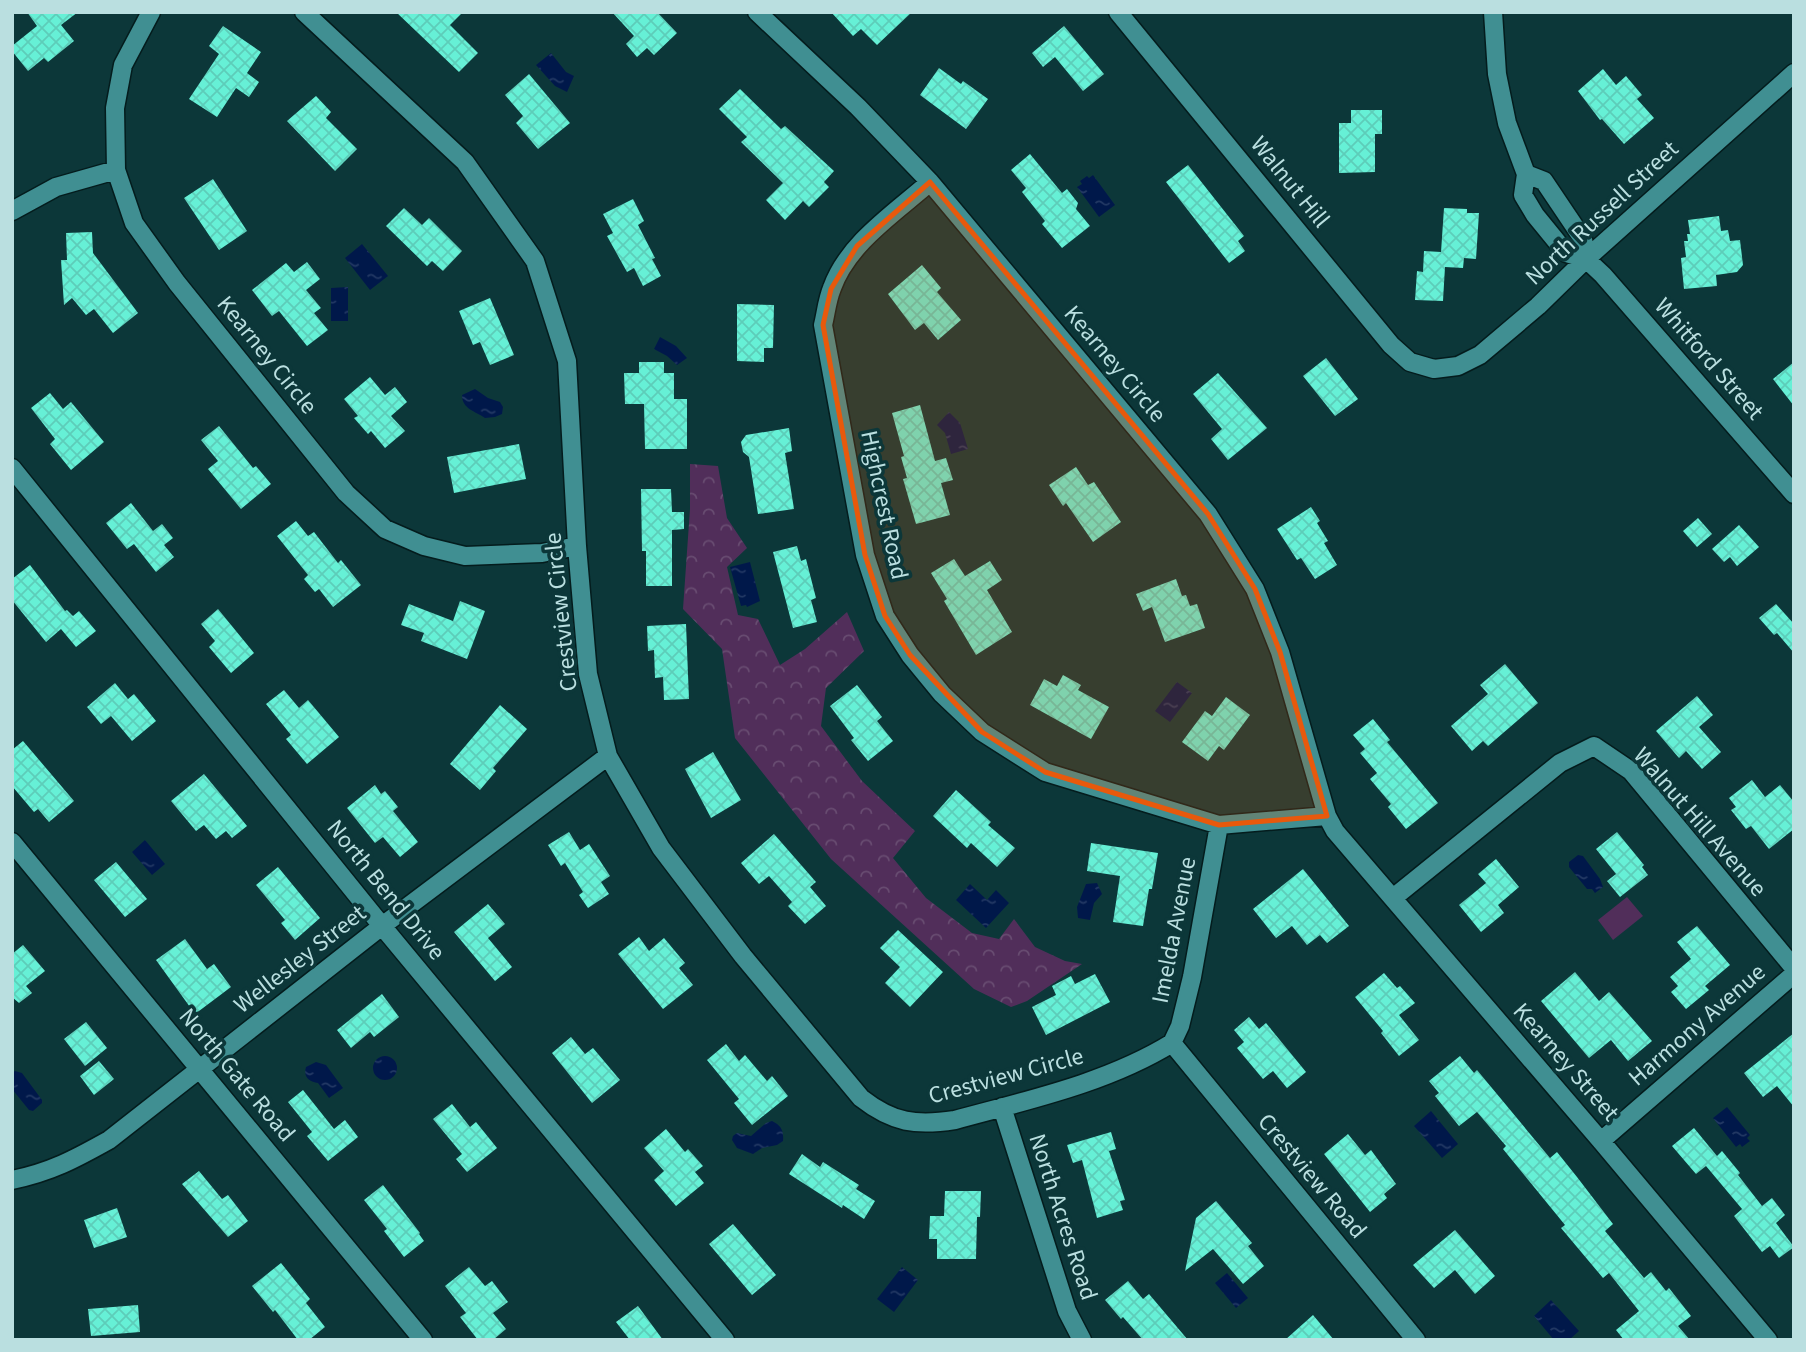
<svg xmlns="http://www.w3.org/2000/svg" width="1806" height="1352" viewBox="0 0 1806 1352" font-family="'Source Sans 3',sans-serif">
  <defs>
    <pattern id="forest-crowns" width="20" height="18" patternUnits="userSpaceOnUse" patternTransform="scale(1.75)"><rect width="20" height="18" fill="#512e5a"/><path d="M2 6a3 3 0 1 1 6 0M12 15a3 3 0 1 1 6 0" fill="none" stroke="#684c71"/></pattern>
    <pattern id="water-ripples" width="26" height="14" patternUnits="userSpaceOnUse" patternTransform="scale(1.75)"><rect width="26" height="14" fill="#00184a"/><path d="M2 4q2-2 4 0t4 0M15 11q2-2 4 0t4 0" fill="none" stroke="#233964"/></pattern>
    <pattern id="building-cross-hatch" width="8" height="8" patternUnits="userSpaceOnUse" patternTransform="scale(1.75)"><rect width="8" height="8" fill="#66f0d6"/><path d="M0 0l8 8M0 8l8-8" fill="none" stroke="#5dcdb9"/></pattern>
  </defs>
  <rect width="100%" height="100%" fill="#0c3739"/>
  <!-- forest -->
  <path fill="url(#forest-crowns)" d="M690,464L718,466L727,518L747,548L727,567L738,615L758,619L780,665L805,649L847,612L864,651L826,688L821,726L862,781L915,831L893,858L926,898L972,933L999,939L1014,919L1035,947L1065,961L1082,964L1027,1001L1011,1007L974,989L831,859L735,738L722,649L683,609L690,509Z"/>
  <!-- pitch -->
  <path fill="#512e5a" d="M1627,897L1643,916L1613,940L1598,920Z"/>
  <!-- water -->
  <path fill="url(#water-ripples)" d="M551,53L566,72L574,76L567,92L555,86L536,65Z
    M1093,175L1115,205L1099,217L1077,187L1082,184L1080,181L1087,176L1089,178Z
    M362,244L388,276L370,290L345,258Z
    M348,287V321H331V288Z
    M660,337L676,346L687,358L677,365L667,356L654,349Z
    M475,389L488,398L500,402L503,407L502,414L495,417L485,418C475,411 462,409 462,395Z
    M949,412L960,423L968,449L951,454L945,433L937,425Z
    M750,562L760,601L747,607L746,605L741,606L730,567Z
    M1177,682L1192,693L1170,722L1155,711Z
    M145,840L165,864L152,875L132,852Z
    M1578,855L1583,856L1600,879L1603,887L1595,893L1592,889H1587L1569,867V862Z
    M1097,883L1102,894L1094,903L1090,920L1078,918L1077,907L1086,884Z
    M970,884L987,900L996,890L1009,903L986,928L956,900Z
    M373 1068a12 12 0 1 1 24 0a12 12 0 1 1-24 0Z
    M316,1062L326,1065L343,1088L329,1098L318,1083C309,1082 303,1077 306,1067Z
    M15,1071L22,1073L42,1100V1103L33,1111L29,1110L12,1089V1073Z
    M1727,1107L1750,1135L1747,1138L1750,1141L1742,1147L1740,1144L1736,1147L1713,1118Z
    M1431,1111L1458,1144L1442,1158L1414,1126Z
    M772,1121C781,1125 784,1131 783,1141L777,1145L762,1148L753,1154L737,1148L732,1140L733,1136L737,1133L751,1136L766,1123Z
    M902,1267L918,1280L894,1312L877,1299Z
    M1227,1273L1248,1298L1236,1308L1215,1283Z
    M1551,1300L1579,1331L1569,1340H1554L1534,1316Z"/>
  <!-- building -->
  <path fill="url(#building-cross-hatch)" d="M27,12H78L61,25L74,41L48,62L44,58L28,71L12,51V46L37,26Z
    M396,12H463L450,25L478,53L459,72Z
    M612,12H657L677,33L654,55L647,48L637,57L626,44L634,36Z
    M831,12H912L877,45L861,29L853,36Z
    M223,26L261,52L247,73L259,82L249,97L236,88L217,117L189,99L219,54L209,46Z
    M1064,26L1104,74L1083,91L1055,57L1043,67L1032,53Z
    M939,68L961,84L963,81L988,99L966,129L920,95Z
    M1603,69L1616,85L1626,76L1642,95L1637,99L1654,118L1624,144L1602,119L1600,120L1578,91Z
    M529,74L570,123L538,149L516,123L523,116L505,95Z
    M740,89L781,129L785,126L834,171L824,182L829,187L809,207L803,201L785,220L766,200L783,183L741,142L747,137L719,109Z
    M316,96L331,112L326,118L357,149L335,171L287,121Z
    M1351,110H1382V134H1375V172L1339,173V123H1351Z
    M1030,154L1062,193L1067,189L1078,203L1076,209L1090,226L1062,248L1042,224L1045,221L1022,192L1026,188L1011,170Z
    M1188,165L1244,236L1238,241L1245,251L1229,263L1166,182Z
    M213,179L247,231L219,250L184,198Z
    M633,199L644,221L638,225L655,258L652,259L661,276L643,286L634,268L627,272L607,236L613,233L603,214Z
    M404,208L422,225L429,218L462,251L443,271L432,261L427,266L386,226Z
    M1444,208L1467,209V213H1479L1476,259L1464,258L1463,268L1445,267L1443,301L1415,300L1417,271L1423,272L1424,251L1441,252Z
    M1719,216L1721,231L1728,230L1730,241L1740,240L1743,265L1737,272L1716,275L1717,286L1684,289L1681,258L1686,257L1684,241H1688L1687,234H1690L1688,220Z
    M92,232L93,253L138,313L113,333L94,309L86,315L72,298L64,305L61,260H67L66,233Z
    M307,262L320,279L306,290L321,308L314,313L328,330L307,346L279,311L272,316L252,290L286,263L294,272Z
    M922,265L941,288L937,292L961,320L938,340L924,323L915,330L888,294Z
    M490,298L514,355L490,365L480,342L473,345L459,311Z
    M737,304L774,305L773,348H764V362L737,361Z
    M1326,358L1358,399L1335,416L1303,376Z
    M639,362H664V373H674V399H687V449H645L644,404H625L624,373H639Z
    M1794,362V406L1773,379Z
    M1218,373L1267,428L1228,460L1211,439L1222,429L1193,394Z
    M370,377L385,395L395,387L407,402L391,416L405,431L385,448L371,431L368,434L354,418L358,416L344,399Z
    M50,393L63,409L71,402L104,442L71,470L50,444L55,439L31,408Z
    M920,405L935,461L946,458L953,480L941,483L950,515L916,524L903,479L907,478L901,457L904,456L892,413Z
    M219,426L253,468L256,466L271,484L241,509L208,469L218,461L201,440Z
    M789,428L792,451L785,453L794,509L758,514L749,457L743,452L741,442L746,435Z
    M519,444L526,479L454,493L447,457Z
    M1076,467L1088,485L1094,482L1121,522L1093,542L1066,503L1063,506L1049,485Z
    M641,489H671L672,512H684V529L672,530V586H646V551H642Z
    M131,503L153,531L162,524L173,538L164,545L174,557L156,572L134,544L127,549L106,523Z
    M1311,507L1320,521L1317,523L1328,541L1324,543L1337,565L1315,579L1301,558L1297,560L1277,529Z
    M1698,518L1712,534L1697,547L1683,531Z
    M296,521L308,536L314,532L338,563L341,560L361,585L333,607L319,589L315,592L304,579L308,575L277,536Z
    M1739,525L1759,547L1737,566L1730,557L1724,562L1712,549Z
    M797,546L801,561L806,559L816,598L811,600L817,622L793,628L773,552Z
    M954,559L965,576L990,561L1002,580L987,590L1012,632L976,655L944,601L947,599L931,573Z
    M30,565L65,611L67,610L73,616L79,611L96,631L76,647L61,629L46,642L12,600V579Z
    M1176,579L1182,596L1186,595L1190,606L1197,604L1205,628L1165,642L1152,607L1143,611L1136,594Z
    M460,601L485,611L467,659L421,641L424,633L401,625L409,604L453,621Z
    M1776,604L1794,624V653L1777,633L1774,635L1759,618Z
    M218,609L254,653L231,673L209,647L215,641L201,624Z
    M686,624L689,699L664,700L663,677L655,678L654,650L648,651L647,626Z
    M1505,664L1538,703L1488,746L1483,741L1472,751L1451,726L1488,694L1480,685Z
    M1063,675L1081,685L1078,690L1109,707L1091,739L1030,705L1044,679L1057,686Z
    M115,683L128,699L134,694L156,721L132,741L111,716L101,724L87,707Z
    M857,685L882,717L877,721L893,741L868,761L851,740L854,738L830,706Z
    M284,690L299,708L308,700L339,737L307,764L286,739L291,735L266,704Z
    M1697,696L1713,715L1699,727L1721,752L1702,769L1686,751L1679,758L1656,731Z
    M1226,697L1250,715L1224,750L1219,746L1208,761L1182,742L1205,711L1212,716Z
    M500,705L527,729L493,768L496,771L480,790L450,764Z
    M1373,719L1390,740L1387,742L1438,803L1406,829L1388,807L1391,804L1370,779L1377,773L1360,753L1365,749L1353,735Z
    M23,741L74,801L49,822L38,809L34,812L12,786V750Z
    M713,752L741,800L711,818L685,769Z
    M204,774L247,826L232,838L226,831L216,839L204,825L196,831L171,801Z
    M1752,780L1765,797L1780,785L1794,802V829L1769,849L1751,826L1746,829L1731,810L1736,807L1729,798Z
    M375,785L381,794L385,791L398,807L393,811L418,842L400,857L383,837L375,843L347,808Z
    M956,790L991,822L988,825L1015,848L997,867L971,843L967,848L933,816Z
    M569,832L580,850L589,844L610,876L601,882L609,894L588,908L579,895L583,892L565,863L561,866L548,845Z
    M1617,832L1644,865L1642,867L1648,875L1620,897L1607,881L1616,874L1596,849Z
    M774,834L816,882L810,887L826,906L805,924L788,906L792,902L769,876L759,884L741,863Z
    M1091,843L1158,853L1152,889H1149L1143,926L1113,922L1120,876L1087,871Z
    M1496,859L1519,887L1498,905L1504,913L1481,932L1459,905L1486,883L1478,874Z
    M116,862L147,899L125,917L94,880Z
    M278,867L320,918L295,940L281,923L285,920L256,885Z
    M1303,869L1349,926L1327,943L1320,935L1307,945L1292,926L1276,938L1253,909Z
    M488,904L505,924L488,938L512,967L495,981L454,932Z
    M1697,926L1730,965L1705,986L1709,990L1686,1009L1671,992L1678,986L1670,977L1691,959L1677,942Z
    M898,930L943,972L910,1007L885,983L900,967L880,948Z
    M639,937L649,951L664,938L685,963L679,968L693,985L663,1009L618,954Z
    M185,939L207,969L214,964L231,987L195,1014L156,960Z
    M23,945L45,971L26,986L32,993L19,1003L12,997V954Z
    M1575,972L1599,1001L1609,992L1652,1041L1628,1061L1611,1040L1589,1058L1541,1001Z
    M1384,973L1397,988L1400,986L1415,1003L1399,1015L1419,1040L1399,1056L1381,1033L1383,1031L1355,997Z
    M1095,974L1110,1002L1046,1035L1032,1007L1056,995L1052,986L1071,976L1075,984Z
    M382,994L399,1017L374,1037L370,1032L351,1048L337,1030Z
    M1249,1017L1259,1029L1266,1023L1306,1072L1287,1088L1273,1071L1263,1079L1237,1048L1244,1042L1234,1030Z
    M86,1022L107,1048L85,1066L64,1039Z
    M1794,1033V1107L1777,1086L1763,1097L1744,1073Z
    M571,1037L585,1054L593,1048L620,1080L592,1103L552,1053Z
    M726,1044L739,1061L745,1055L767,1081L772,1076L788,1096L752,1125L734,1103L739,1099L707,1060Z
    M1460,1056L1474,1073L1477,1070L1550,1158L1557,1152L1577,1177L1613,1224L1605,1231L1644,1278L1651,1272L1666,1291L1669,1288L1691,1316L1678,1326L1690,1340H1624L1616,1330L1639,1311L1609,1273L1603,1278L1561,1228L1565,1225L1503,1149L1506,1146L1477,1112L1459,1126L1435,1096L1439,1093L1429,1081Z
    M99,1061L114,1079L94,1095L80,1076Z
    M303,1090L334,1129L345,1120L358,1137L328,1161L307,1136L312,1132L288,1102Z
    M452,1104L470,1127L476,1122L497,1148L467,1172L456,1159L462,1154L433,1119Z
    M1694,1128L1717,1156L1722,1151L1740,1173L1738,1175L1762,1206L1772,1198L1785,1215L1776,1223L1794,1247L1779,1258L1770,1246L1762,1252L1734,1216L1742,1209L1706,1166L1696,1174L1672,1146Z
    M666,1129L685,1152L688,1149L703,1166L695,1172L704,1183L676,1206L654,1180L664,1171L644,1148Z
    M1111,1132L1116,1149L1109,1151L1125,1200L1120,1201L1123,1210L1097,1218L1082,1160L1073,1163L1067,1145Z
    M1348,1134L1365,1155L1371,1150L1396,1184L1384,1194L1387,1198L1370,1212L1324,1154Z
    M802,1154L820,1167L823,1162L859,1185L856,1189L875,1201L864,1219L843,1205L842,1208L789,1174Z
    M199,1171L222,1199L228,1195L248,1221L228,1237L182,1184Z
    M383,1185L420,1233L419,1234L424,1241L404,1257L384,1231L387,1229L364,1200Z
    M945,1191H981L980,1217H977L976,1259H937V1239H929L930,1216H944Z
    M1216,1201L1252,1243L1248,1246L1264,1266L1243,1284L1213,1249L1185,1271L1196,1218Z
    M117,1208L127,1237L94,1248L84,1220Z
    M733,1224L776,1275L752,1295L709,1244Z
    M1455,1230L1495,1276L1475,1294L1455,1270L1434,1288L1413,1265Z
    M281,1263L310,1299L306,1303L325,1327L309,1340H298L275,1310L273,1312L252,1286Z
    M469,1267L485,1286L492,1281L508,1302L493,1313L506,1329L493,1340H478L460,1317L466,1313L445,1286Z
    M1128,1281L1143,1299L1149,1294L1188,1340H1143L1123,1317L1121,1319L1105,1300Z
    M138,1305L140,1332L91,1336L88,1309Z
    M638,1306L663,1340H630L616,1322Z
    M1313,1315L1334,1340H1285Z"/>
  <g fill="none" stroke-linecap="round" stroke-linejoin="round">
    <defs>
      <path id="street" d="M151,12L123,65L115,108L116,170L134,223L177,283L346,493L385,529L424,546L465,556L542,553L577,546
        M304,12L465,162L535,261L567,361L577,546L588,674L608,756L661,848L743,956L861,1098C893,1123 916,1126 955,1120C1028,1100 1107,1083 1172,1043
        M757,12L858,107L930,182L1208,514L1255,589L1280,652L1327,816L1335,831L1601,1141L1768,1340
        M1118,12L1391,345L1410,362L1434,369L1458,366L1480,355L1538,306L1586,259L1794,73
        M1493,12L1497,74L1507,123L1526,174L1523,195L1535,215L1566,253L1586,259L1603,275L1794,494
        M1526,174L1544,181L1583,239L1586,259
        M930,182C895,213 848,243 832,288C827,300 826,313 823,325L865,555L885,616L910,655L942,694L982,732L1045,772L1219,825L1327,816
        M12,211L56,187L116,170
        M12,468L382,926L725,1340
        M12,842L423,1340
        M1393,898L1560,763L1594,746L1631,771L1794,968
        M1172,1043L1416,1340
        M1172,1043L1180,1026L1192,977L1219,825
        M1002,1107L1067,1311L1082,1340
        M1601,1141L1794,974
        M12,1180C51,1172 75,1159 109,1140L382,926L608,756"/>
    </defs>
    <!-- street casing -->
    <use href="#street" stroke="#041c1d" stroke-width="21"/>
    <!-- street -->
    <use href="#street" stroke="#408f92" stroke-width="18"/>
  </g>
  <!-- marked area -->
  <path fill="#e8590c" fill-opacity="0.2" stroke="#e8590c" stroke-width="5" stroke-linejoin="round" d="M930,182L1208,514L1255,589L1280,652L1327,816L1219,825L1045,772L982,732L910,655L885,616L865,555L823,325L831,289L857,246Z"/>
  <g text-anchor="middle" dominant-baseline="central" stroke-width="7" stroke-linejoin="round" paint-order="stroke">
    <!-- street labels -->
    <g font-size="24" fill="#badfe0" stroke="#0c3739">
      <text transform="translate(1290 182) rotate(51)">Walnut Hill</text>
      <text transform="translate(1602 213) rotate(-43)">North Russell Street</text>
      <text transform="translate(267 355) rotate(51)">Kearney Circle</text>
      <text transform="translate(1709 359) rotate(49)">Whitford Street</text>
      <text transform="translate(1115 364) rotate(50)">Kearney Circle</text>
      <text transform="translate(884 505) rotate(78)">Highcrest Road</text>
      <text transform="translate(561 612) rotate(-96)">Crestview Circle</text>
      <text transform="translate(1700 822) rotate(49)">Walnut Hill Avenue</text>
      <text transform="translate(386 890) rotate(51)">North Bend Drive</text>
      <text transform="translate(1174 930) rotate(-79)">Imelda Avenue</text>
      <text transform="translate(300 959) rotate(-38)">Wellesley Street</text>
      <text transform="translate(1697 1025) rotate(-41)">Harmony Avenue</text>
      <text transform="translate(1566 1062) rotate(49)">Kearney Street</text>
      <text transform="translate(237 1075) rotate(50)">North Gate Road</text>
      <text transform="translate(1006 1076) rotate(-15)">Crestview Circle</text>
      <text transform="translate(1312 1176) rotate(50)">Crestview Road</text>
      <text transform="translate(1063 1217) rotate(72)">North Acres Road</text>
    </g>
  </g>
  <!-- border -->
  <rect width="1806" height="1352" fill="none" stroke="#badfe0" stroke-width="28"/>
</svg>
